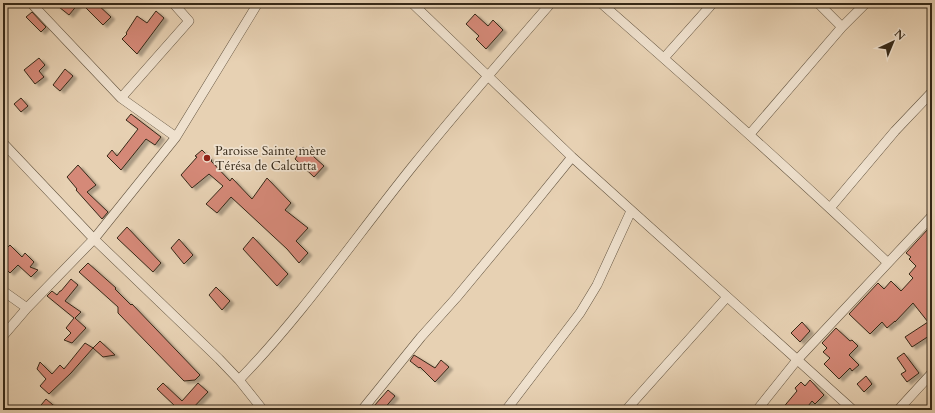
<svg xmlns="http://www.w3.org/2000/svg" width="935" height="413" viewBox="0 0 935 413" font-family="Cardo,serif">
  <defs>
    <filter id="shadow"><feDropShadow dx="4" dy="2.5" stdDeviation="1" flood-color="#0004"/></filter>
  </defs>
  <rect width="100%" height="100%" fill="#e7d1b3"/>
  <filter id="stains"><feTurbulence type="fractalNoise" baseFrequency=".005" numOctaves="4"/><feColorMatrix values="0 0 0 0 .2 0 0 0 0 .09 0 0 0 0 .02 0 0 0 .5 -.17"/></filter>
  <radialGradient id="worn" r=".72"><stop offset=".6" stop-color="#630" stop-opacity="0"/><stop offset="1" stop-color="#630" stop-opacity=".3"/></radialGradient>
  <!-- building -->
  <path fill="#d58978" stroke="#362918" filter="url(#shadow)" d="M54,3H79L69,15Z
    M91,3H96L111,17L103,25L86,8Z
    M156,11L164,18L137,54L122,39L127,34L126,33L137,16L147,23Z
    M32,12L46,27L41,32L26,17Z
    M475,14L488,26L493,20L503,30L486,49L476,39L479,36L466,24Z
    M39,58L45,65L39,71L44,77L35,84L24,70Z
    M65,69L73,76L60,91L53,85Z
    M21,98L28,106L21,112L14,104Z
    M131,114L161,137L155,145L146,139L121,170L107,156L112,150L117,156L138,129L126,120Z
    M303,147L324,166L314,177L295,159Z
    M202,150L212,160L211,161L230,181L232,178L252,199L267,178L291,203L285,210L308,228L296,241L308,253L299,263L287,249L231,197L217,213L206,204L223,186L209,174L192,188L181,175L197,157L195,156Z
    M78,165L96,185L87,192L108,212L102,219L76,190L77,189L67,177Z
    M127,227L161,263L153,272L117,238Z
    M928,229L932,233V334L912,347L905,337L928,322L913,303L895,322V321L887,328L882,322L870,334L849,314L878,283L884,289L891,281L901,291L913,278L909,274L916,266L909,259L911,257L906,253Z
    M253,237L288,274L277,286L243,249Z
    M179,239L193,255L184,264L171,248Z
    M3,243L8,247L10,245L22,257L25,253L34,262L30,267L38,270L31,277L18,265L10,273L3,266Z
    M88,263L116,288L115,289L131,305L132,304L200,375L195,380L184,381L118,313V307L79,272Z
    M71,279L78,285L65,301L81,312L75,318L86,328L72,343L64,340L71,333L66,328L74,318L47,296L52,291L57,295L60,291H61Z
    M216,287L230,301L222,310L209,295Z
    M802,322L810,331L800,342L791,333Z
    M836,328L850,341L852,340L858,346L849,355L859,365L852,371L850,368L839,379L824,364L830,358L823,352L827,348L822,343Z
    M100,341L115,355L103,357L93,348Z
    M85,343L93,348L71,373L49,394L40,386L46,379L37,369L40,362L52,374L60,365L64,369Z
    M904,353L919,373L907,382L901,374L906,371L897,358Z
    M414,355L435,368L441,360L449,367L435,382L420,367L419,368L410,361Z
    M866,376L872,384L864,392L857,384Z
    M810,380L824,395L815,404L812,401L805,410H781L797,391L795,388L801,382L805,386Z
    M163,383L182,401L198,383L208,392L191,410H173L176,407L157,389Z
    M388,390L395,396L383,410H377L374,406Z
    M46,399L59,410H37Z"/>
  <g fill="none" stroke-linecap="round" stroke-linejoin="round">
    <defs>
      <path id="minor" d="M31,3L121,98L176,137
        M412,3L572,157L853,410
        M601,3C698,88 794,173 888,263
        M818,3L842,27
        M664,58L713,3
        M121,98L189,21L173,3
        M750,134L842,27L866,3
        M3,143L94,239L219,359L239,380L263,410
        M830,208L895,131L932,92
        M3,291L27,308
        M3,336L27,308L94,239L176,137L258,3
        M239,380C303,314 355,238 412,167C457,111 504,57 551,3
        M362,410L421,337L456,298L520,221L572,157
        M506,410L580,313L597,285L631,211
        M626,410L727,297
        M757,410L797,360L932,216
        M898,410L932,373"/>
    </defs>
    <!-- minor casing -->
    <use href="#minor" stroke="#62533f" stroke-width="10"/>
    <!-- minor -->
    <use href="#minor" stroke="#efe1ce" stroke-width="9"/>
  </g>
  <!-- markers -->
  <circle fill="#8f2418" stroke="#efe1ce" stroke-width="1.5" cx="207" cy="158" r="4"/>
  <g text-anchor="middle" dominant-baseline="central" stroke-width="3.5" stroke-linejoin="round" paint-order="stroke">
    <!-- poi labels -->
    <g font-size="13" fill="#362918" stroke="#efe1ce" text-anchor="start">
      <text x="215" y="151">Paroisse Sainte mère<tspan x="215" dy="15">Térésa de Calcutta</tspan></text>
    </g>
  </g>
  <!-- margin -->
  <rect width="935" height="413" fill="none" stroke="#e7d1b3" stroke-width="16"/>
  <rect x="4" y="4" width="927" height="405" fill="none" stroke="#362918" stroke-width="2"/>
  <rect x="8" y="8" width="919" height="397" fill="none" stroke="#362918"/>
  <!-- north arrow -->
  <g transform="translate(893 42) rotate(44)" stroke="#efe1ce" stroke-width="3" paint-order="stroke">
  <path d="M0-3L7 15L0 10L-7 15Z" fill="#362918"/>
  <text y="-6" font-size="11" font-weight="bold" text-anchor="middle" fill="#362918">N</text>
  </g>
  <rect width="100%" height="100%" filter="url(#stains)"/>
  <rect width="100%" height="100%" fill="url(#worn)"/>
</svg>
